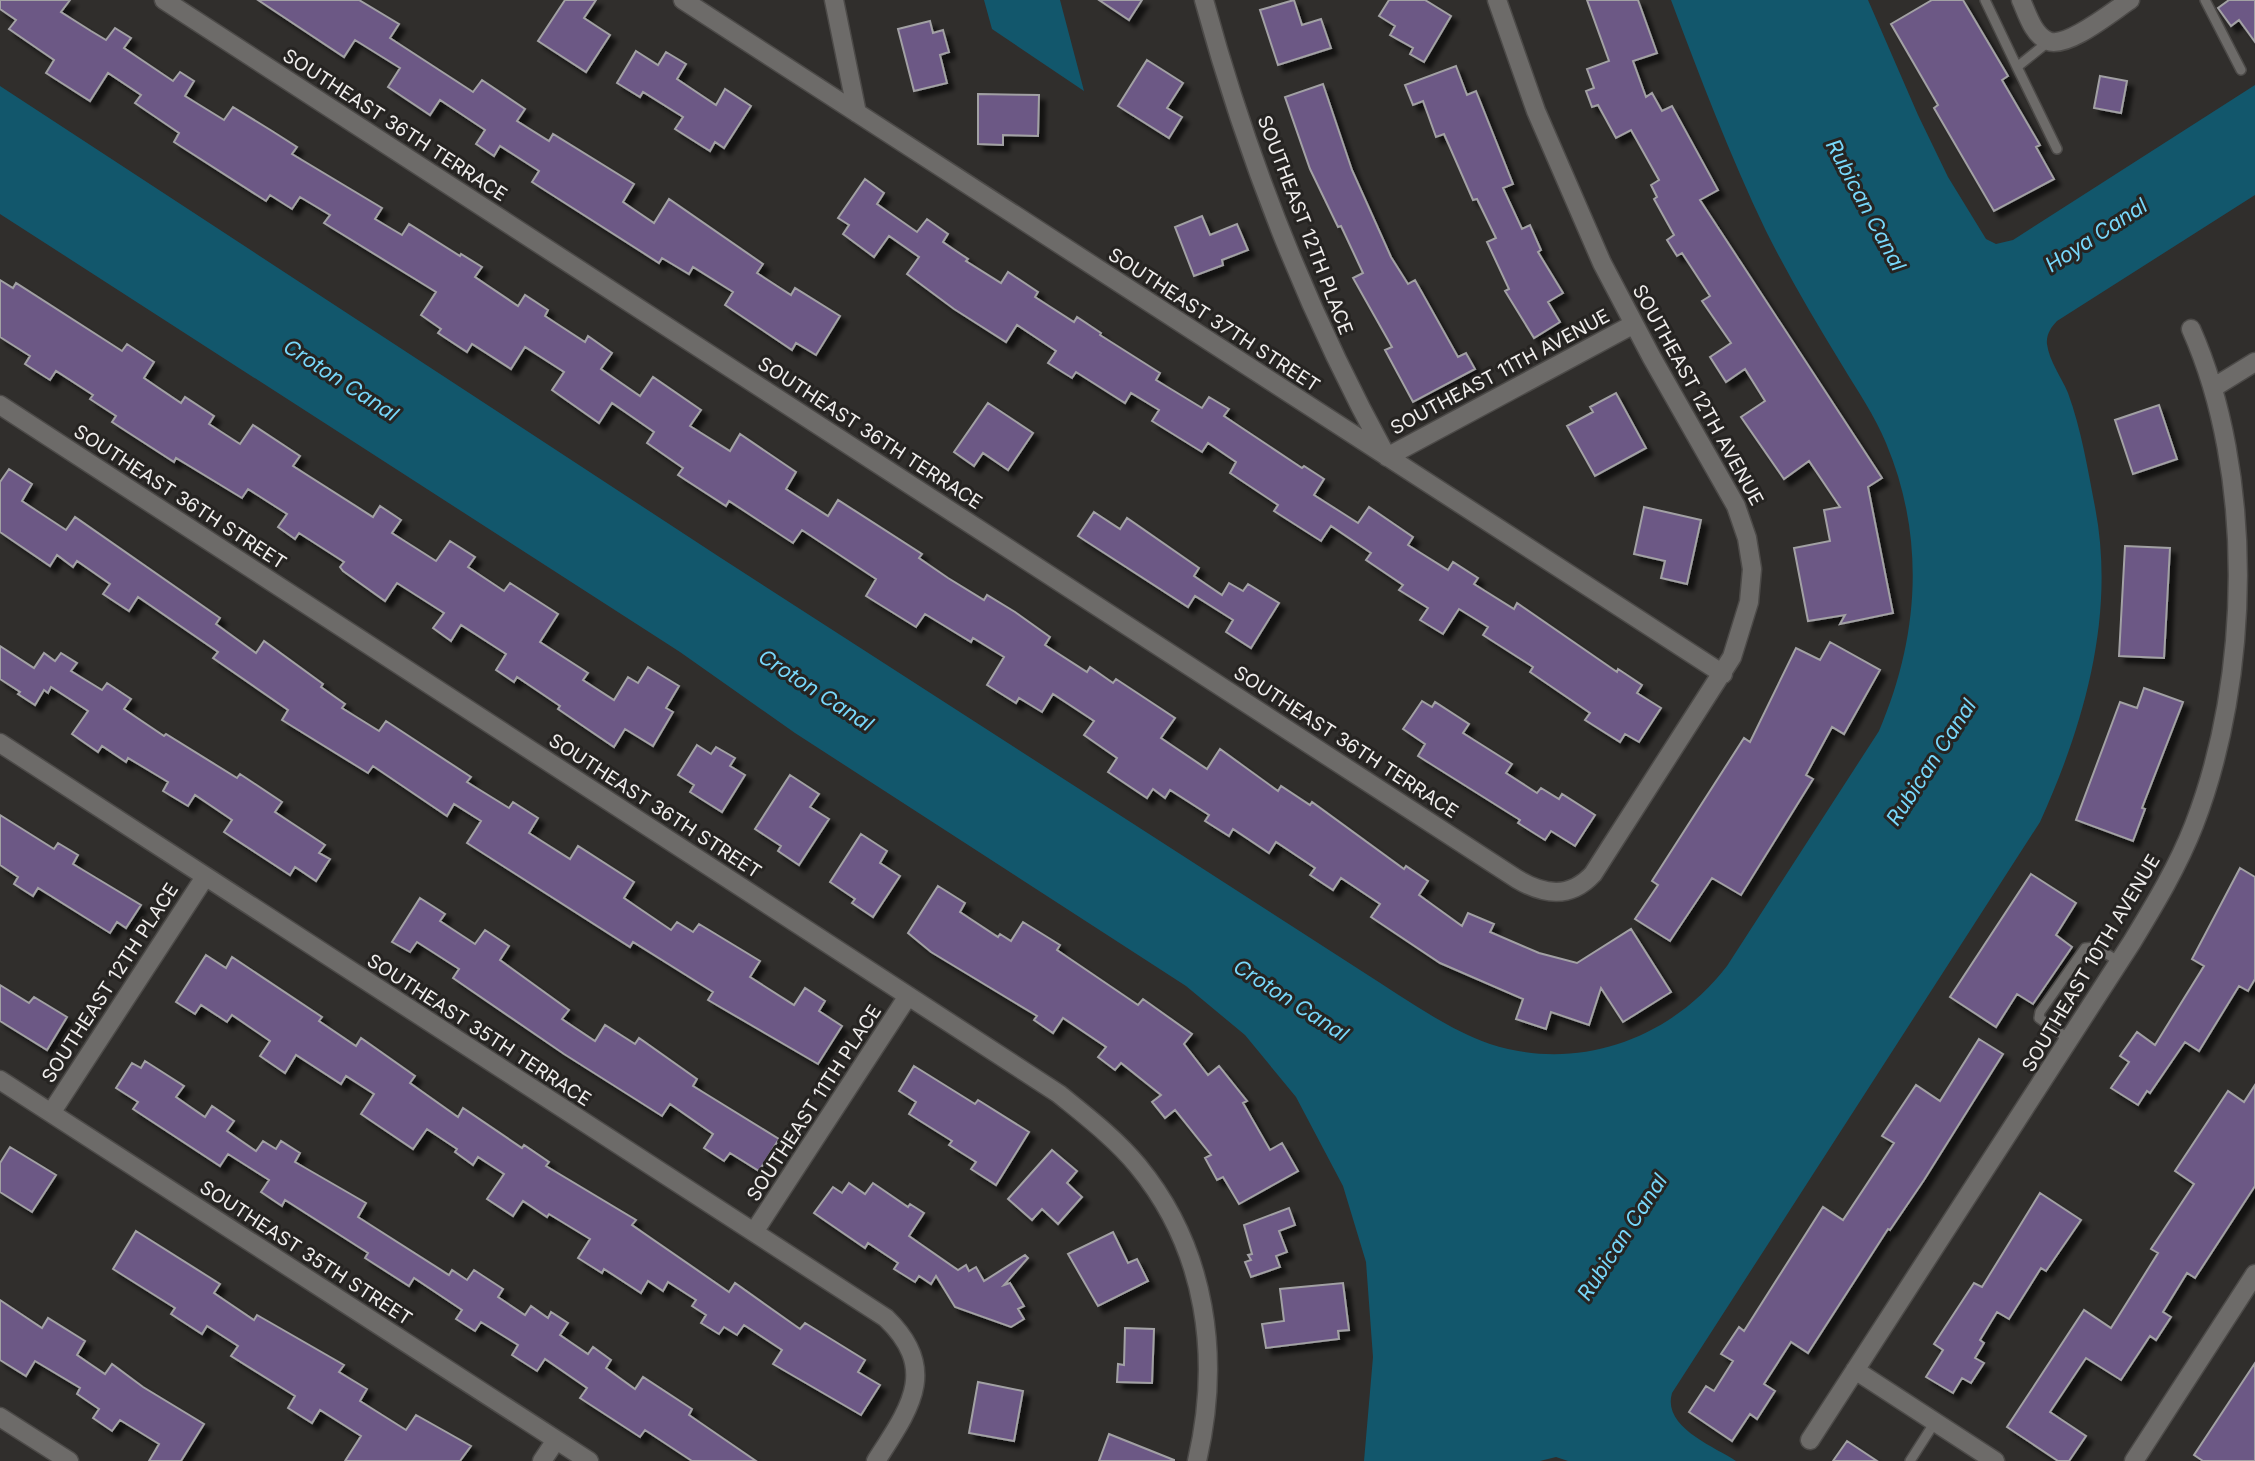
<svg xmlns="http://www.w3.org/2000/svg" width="2255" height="1461" viewBox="0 0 2255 1461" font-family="Inter,sans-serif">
  <defs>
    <filter id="shadow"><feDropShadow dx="6" dy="6" stdDeviation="2" flood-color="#0009"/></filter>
  </defs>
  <rect width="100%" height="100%" fill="#302e2c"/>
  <!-- water -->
  <path fill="#12576c" d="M984,0H1060L1084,91L992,29Z
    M1671,0H1868L1918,115L1948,177L1986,239L1996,244L2013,240L2255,85V195L2057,321C2051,327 2046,335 2047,344C2049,361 2062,378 2068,393C2081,428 2088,470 2095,507C2116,615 2084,725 2040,822L1672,1393C1662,1427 1713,1446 1736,1461H1568L1556,1457L1540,1461H1364L1373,1357L1366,1262L1343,1186L1296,1097L1245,1035L1186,986L795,733L680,652L0,214V86L721,558L1360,970C1402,996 1444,1028 1490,1044C1579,1073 1672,1038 1727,966L1879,731C1919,638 1926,538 1886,443C1875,416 1857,390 1842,365C1815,321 1789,277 1766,231C1730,156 1700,77 1671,0Z"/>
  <!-- building -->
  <path fill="#6c5885" stroke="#a2a1a4" stroke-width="2" filter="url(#shadow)" d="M0,0H70L61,12L91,31L106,40L115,28L131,38L124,48L173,81L180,72L194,81L185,96L224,120L233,107L272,131L297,147L292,154L382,208L375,219L402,235L409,224L460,256L461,254L482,267L475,277L518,306L525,295L548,310L545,316L585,342L588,336L612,353L601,369L640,396L653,377L701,410L690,426L730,451L740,434L796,472L786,489L828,516L838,500L922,554L919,558L948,578L984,600L987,595L1015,612L1050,637L1045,645L1087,672L1090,667L1113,683L1116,679L1175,718L1161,738L1207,769L1220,749L1278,791L1281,786L1310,805L1312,802L1404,869L1406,866L1428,881L1419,895L1462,926L1468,913L1494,924L1490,932L1539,953L1577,963L1631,929L1671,992L1623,1022L1601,988L1589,1025L1551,1012L1546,1029L1516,1019L1523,999L1440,963L1371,917L1380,904L1341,878L1333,890L1310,875L1315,868L1276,842L1269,853L1233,829L1229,836L1205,821L1209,815L1170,790L1165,798L1153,789L1147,798L1108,772L1117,758L1084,735L1094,721L1053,694L1042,712L1019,698L1016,703L987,685L1004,657L973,638L971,642L925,614L916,627L866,596L876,579L802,530L793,543L729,501L726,506L678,475L683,468L647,443L654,432L612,403L599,423L552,390L564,372L525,347L511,369L472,344L467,352L438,333L441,329L421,315L436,292L324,223L330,215L300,197L292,209L270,195L266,201L174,142L179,133L135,103L141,95L108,73L90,101L46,73L54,60L9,29L16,20L0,9Z
    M258,0H359L399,24L390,38L473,92L482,80L525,109L517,121L549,141L553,134L634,184L623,202L654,223L669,199L763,264L757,273L791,295L795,288L840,316L816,355L796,343L792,350L725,305L733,292L693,267L689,274L662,258L659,263L532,182L539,171L500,146L494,156L476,144L485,130L440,100L430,115L388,87L400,68L355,40L344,57Z
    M565,0H596L584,18L610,35L586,72L538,41Z
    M1099,0H1142L1129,20Z
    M1294,0L1302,25L1321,19L1331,48L1278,65L1260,10Z
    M1389,0H1425L1451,16L1424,62L1410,54L1413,48L1390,35L1395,26L1379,16Z
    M1587,0H1638L1657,53L1633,61L1646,97L1652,93L1662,111L1672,106L1718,190L1700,200L1882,478L1868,487L1893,613L1840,624L1845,615L1808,621L1794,548L1830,541L1824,510L1840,507L1809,461L1784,479L1741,417L1765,401L1745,369L1726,382L1710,357L1731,343L1702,301L1710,296L1682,253L1677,256L1667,240L1674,235L1654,199L1657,197L1651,185L1659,180L1631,130L1616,138L1598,105L1592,107L1586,91L1594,88L1587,69L1609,61Z
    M1932,0H1963L2008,76L2002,80L2040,145L2036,147L2054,179L1994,211L1934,108L1938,105L1891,24Z
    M2229,0H2255V42L2239,20L2231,26L2218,8Z
    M930,21L933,33L943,30L949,52L940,55L947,83L914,91L898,29Z
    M636,51L658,65L666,52L686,64L677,79L716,105L725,89L751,106L724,148L715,142L710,151L675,129L683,117L643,92L640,97L617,83Z
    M1147,60L1183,83L1167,108L1182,117L1169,138L1118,106Z
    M1456,66L1467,95L1476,91L1513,184L1503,188L1522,229L1530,225L1541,250L1538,252L1563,293L1548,302L1560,322L1534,338L1505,291L1509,289L1487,242L1496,238L1477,199L1473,200L1444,134L1436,137L1423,101L1413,105L1405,85Z
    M2100,76L2127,81L2121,113L2094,108Z
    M1323,84L1352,170L1391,257L1408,284L1415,280L1458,357L1466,353L1475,369L1413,402L1385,350L1392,347L1353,278L1363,273L1341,226L1338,227L1310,169L1285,97Z
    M978,94L1039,95L1038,136L1003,135V145L978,144Z
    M865,179L884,193L877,204L917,232L927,219L948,234L943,242L968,259L966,261L1001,283L1008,272L1038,292L1035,297L1074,322L1077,317L1101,333L1100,335L1160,373L1156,380L1202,408L1209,397L1229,409L1224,416L1302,468L1304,466L1324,479L1314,495L1358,523L1369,507L1413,537L1408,545L1448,570L1453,562L1478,578L1474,584L1514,609L1517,603L1617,672L1618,669L1642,685L1637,693L1661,708L1639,742L1625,734L1620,742L1585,720L1590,713L1530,672L1533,667L1483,635L1488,627L1459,609L1443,634L1420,620L1428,608L1399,590L1403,585L1366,560L1371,553L1331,526L1321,541L1274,511L1278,505L1230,473L1236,462L1208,443L1202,452L1152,421L1159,410L1131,393L1125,403L1076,372L1072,378L1048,363L1056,351L1017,325L1006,342L954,309L907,274L919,257L889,236L874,257L843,234L849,225L838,218Z
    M1202,216L1210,235L1237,224L1248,250L1222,260L1223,265L1194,276L1175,227Z
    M0,280L13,288L16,283L122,351L127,344L154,362L144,378L181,403L185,397L214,416L209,424L240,444L253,425L300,456L293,466L373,517L380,506L401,520L392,533L436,561L450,541L475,557L468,567L504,591L510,583L558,614L540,642L588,673L583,680L614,700L628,677L638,683L648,667L679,686L666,708L673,712L653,746L625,729L614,747L558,709L560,706L517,677L514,682L496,670L506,654L461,625L451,641L433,628L444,613L397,583L385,601L343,571L340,567L344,562L299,533L295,539L278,527L287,514L248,489L242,498L176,458L174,462L112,422L116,416L90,399L93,395L56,371L50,380L25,364L30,356L0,337Z
    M1616,393L1646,448L1595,476L1567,426L1593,412L1590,407Z
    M988,403L1033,433L1008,470L983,453L974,466L954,452Z
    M2159,405L2177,459L2133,474L2115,420Z
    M9,469L32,484L22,501L66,530L75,517L220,618L216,624L256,653L264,641L323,684L321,687L345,704L342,708L379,731L386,721L471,777L467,782L509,808L513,802L538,818L529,833L570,859L578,846L634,882L624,898L671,930L677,922L693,932L699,924L760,961L750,977L794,1005L805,988L825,1001L819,1011L842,1026L818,1064L708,1000L713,992L633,942L630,947L467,843L481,821L454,804L447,816L373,766L368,773L282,720L288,710L213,658L218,652L138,597L129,611L103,594L110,584L77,561L73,567L57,555L50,566L0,532V482Z
    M1644,507L1701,520L1687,584L1661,578L1665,561L1634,554Z
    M1094,512L1120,529L1127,518L1199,568L1194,576L1222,595L1229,583L1243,591L1248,584L1279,603L1251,648L1226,632L1233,620L1195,596L1188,607L1078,536Z
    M2125,546L2170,548L2164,658L2119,656Z
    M1830,642L1880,670L1844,734L1832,727L1806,775L1813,779L1741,895L1712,878L1670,941L1635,919L1658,885L1652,881L1744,738L1750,742L1796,648L1820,660Z
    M0,646L34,668L44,653L55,661L61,653L77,663L71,671L102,690L107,683L131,699L124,709L164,736L166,734L237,778L240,774L282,802L275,812L325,845L319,853L330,859L316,881L295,867L290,875L224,832L232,820L195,795L188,806L163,791L168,782L128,758L126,762L102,746L98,752L72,734L88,711L51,687L48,693L44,690L35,705L18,694L20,692L0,679Z
    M2144,688L2183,702L2142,808L2145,809L2133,841L2076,820L2120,702L2137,708Z
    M1422,701L1432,707L1435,702L1469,724L1463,733L1512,764L1506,773L1537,793L1541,788L1559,799L1562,794L1595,815L1575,846L1551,831L1545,840L1518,823L1520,820L1418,756L1425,744L1403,729Z
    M697,745L711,754L716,747L735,758L730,766L745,775L722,812L690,792L694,785L678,775Z
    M790,775L819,794L810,807L829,819L799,865L778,851L781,846L755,829Z
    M0,815L54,849L58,843L78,855L73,864L141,905L126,928L117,922L110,933L38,888L33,896L14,884L18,877L0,865Z
    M861,834L887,851L880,863L900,876L873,917L852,903L855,899L830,882Z
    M2240,868L2255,877V979L2248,991L2239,986L2199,1051L2185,1042L2150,1093L2147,1091L2138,1105L2111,1088L2129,1062L2120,1056L2137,1032L2155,1045L2204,966L2192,959Z
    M2031,874L2076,903L2056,935L2072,947L2033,1004L2017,994L1996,1027L1950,997Z
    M938,886L965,903L960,912L998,937L1000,934L1011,941L1023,922L1060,945L1057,950L1138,1005L1143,999L1192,1034L1184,1044L1208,1075L1219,1066L1247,1101L1243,1103L1270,1150L1282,1143L1298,1171L1239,1204L1223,1177L1217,1180L1205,1158L1211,1155L1175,1110L1165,1118L1152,1102L1161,1095L1121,1063L1115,1070L1098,1057L1106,1047L1063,1018L1053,1033L1034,1020L1037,1016L931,952L908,933Z
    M420,898L445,914L440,921L475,944L485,930L509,946L500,960L569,1010L562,1019L595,1041L605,1025L635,1044L639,1038L697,1079L693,1086L779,1139L759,1171L730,1153L724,1161L704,1148L713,1134L670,1104L662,1116L564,1054L453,978L459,969L417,942L410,952L392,942Z
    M206,955L226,968L232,957L322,1017L319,1021L356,1046L361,1038L415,1076L410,1083L458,1117L463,1108L522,1148L524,1145L549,1162L546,1166L636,1220L632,1225L729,1292L735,1283L800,1329L805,1323L865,1360L858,1372L880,1385L861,1415L773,1364L782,1350L744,1325L737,1335L724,1327L719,1334L701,1323L706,1315L692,1306L696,1300L668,1282L663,1291L648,1281L641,1293L604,1269L602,1273L578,1258L590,1239L549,1214L547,1217L523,1201L513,1216L487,1199L504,1174L478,1157L473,1165L455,1152L457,1149L427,1129L413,1149L361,1114L374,1094L346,1076L341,1084L296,1055L285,1073L260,1056L270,1041L232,1015L227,1022L201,1005L195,1014L176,1002Z
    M0,985L29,1003L34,997L67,1017L47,1050L0,1021Z
    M1979,1039L2003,1054L1924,1180L1890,1230L1888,1229L1808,1353L1791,1342L1764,1384L1775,1391L1757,1419L1750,1414L1732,1441L1689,1412L1706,1386L1714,1391L1733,1361L1721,1354L1739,1327L1744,1331L1823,1207L1843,1220L1894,1143L1882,1136L1916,1085L1940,1101Z
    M145,1061L184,1086L176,1097L205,1117L212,1106L234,1121L227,1131L256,1151L263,1141L276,1149L281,1141L300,1153L295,1162L366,1203L358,1217L449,1275L452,1270L467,1280L474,1270L503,1289L498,1297L525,1315L531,1306L548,1318L551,1312L568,1323L560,1335L588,1354L593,1347L611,1360L606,1368L635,1389L643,1377L692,1409L689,1415L756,1461H692L645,1430L640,1437L580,1398L587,1388L545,1359L537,1371L512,1355L518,1345L481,1322L475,1331L456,1319L462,1310L414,1278L409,1286L365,1258L368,1253L285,1200L282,1206L261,1192L269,1180L228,1154L220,1166L133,1109L138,1102L116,1088L132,1063L141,1068Z
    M914,1066L975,1104L978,1100L1029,1132L996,1185L971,1169L976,1162L949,1145L952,1141L909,1114L916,1102L899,1091Z
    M2255,1085V1186L2195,1278L2187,1273L2163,1312L2171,1317L2156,1340L2150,1336L2121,1380L2086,1358L2050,1412L2086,1436L2069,1461H2058L2007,1427L2084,1310L2111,1328L2158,1253L2151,1249L2194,1184L2175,1171L2228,1091L2244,1102Z
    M10,1147L56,1175L32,1212L0,1192V1163Z
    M1052,1150L1077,1171L1067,1183L1082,1197L1058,1224L1042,1209L1032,1220L1008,1199Z
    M849,1183L865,1194L873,1183L908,1207L910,1204L924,1213L909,1236L958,1270L966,1265L969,1271L976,1267L984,1281L1025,1255L1028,1258L1004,1285L1010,1283L1024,1306L1018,1309L1024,1319L1011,1327L955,1307L936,1276L931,1284L919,1276L915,1282L894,1269L898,1263L868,1243L865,1248L814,1213L833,1187L842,1193Z
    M2040,1193L2081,1220L2046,1271L2041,1268L2009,1319L1997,1312L1980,1340L1984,1343L1975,1358L1984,1363L1971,1383L1962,1378L1953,1393L1926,1377L1943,1350L1934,1344L1974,1283L1982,1287Z
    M1289,1208L1295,1225L1279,1231L1287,1252L1276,1256L1280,1267L1251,1277L1245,1262L1251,1260L1248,1255L1252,1254L1244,1225Z
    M136,1231L220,1284L214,1293L254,1320L257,1315L344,1365L339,1372L367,1389L360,1401L406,1430L416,1415L471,1446L460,1461H345L361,1436L320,1410L312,1423L288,1408L295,1396L231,1356L238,1346L207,1326L202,1334L171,1314L175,1308L113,1269Z
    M1113,1232L1128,1263L1137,1259L1148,1281L1098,1306L1068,1254Z
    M1343,1283L1349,1330L1338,1331L1339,1339L1266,1348L1262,1324L1284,1321L1280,1289Z
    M0,1300L42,1328L48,1318L85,1341L77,1355L105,1374L112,1364L143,1387L204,1424L181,1461H149L159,1444L120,1420L112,1431L93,1418L99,1409L77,1394L80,1388L35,1361L26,1376L0,1360Z
    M1125,1328L1154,1329L1152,1383L1117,1382L1118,1364L1124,1365Z
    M2255,1363V1461H2203L2194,1455Z
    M978,1382L1023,1391L1014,1441L969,1433Z
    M1109,1434L1174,1460V1461H1099Z
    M1847,1441L1877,1461H1833Z"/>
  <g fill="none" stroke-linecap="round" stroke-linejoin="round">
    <defs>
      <path id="lane" d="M1985,0L2017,67
        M2205,0L2241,70
        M2048,42L2017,67L2057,149
        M2070,1040L2039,1018L2040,1012L2085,948L2095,947L2120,962
        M1910,1461L1935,1422"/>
      <path id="street" d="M164,0L1517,879C1544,895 1570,899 1593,874L1732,657L1749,602L1752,569L1747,538L1736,506L1652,358L1602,263L1536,111L1497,0
        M683,0L1723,674
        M834,0L857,113
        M1204,0C1247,158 1308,313 1387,457L1634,324
        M2021,0C2027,13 2033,35 2048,41C2067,49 2113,11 2130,0
        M2216,386L2255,362
        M0,405L1059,1094C1086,1116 1116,1139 1138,1166C1207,1250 1221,1358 1197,1461
        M0,743L886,1318C940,1370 909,1409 876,1461
        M0,1080L589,1461
        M51,1113L205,877
        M754,1232L908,996
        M1855,1370L1995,1461
        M0,1417L69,1461
        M1810,1440L2132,942C2155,904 2178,866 2194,825C2251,678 2255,473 2191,329
        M542,1461L556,1440
        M2134,1461L2255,1274"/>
    </defs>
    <!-- lane casing -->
    <use href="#lane" stroke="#4c4a48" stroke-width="12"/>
    <!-- street casing -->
    <use href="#street" stroke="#4c4a48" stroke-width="21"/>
    <!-- lane -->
    <use href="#lane" stroke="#6d6b69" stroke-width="9"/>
    <!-- street -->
    <use href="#street" stroke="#6d6b69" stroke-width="18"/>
  </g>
  <g text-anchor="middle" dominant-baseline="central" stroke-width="6" stroke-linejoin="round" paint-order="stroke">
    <!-- street labels -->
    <g font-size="19" fill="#f0eeed" stroke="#262422">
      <text transform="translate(395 125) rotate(33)">SOUTHEAST 36TH TERRACE</text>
      <text transform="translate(1305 225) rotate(69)">SOUTHEAST 12TH PLACE</text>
      <text transform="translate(1214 320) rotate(33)">SOUTHEAST 37TH STREET</text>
      <text transform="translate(1500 372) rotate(-28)">SOUTHEAST 11TH AVENUE</text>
      <text transform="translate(1698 395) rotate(61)">SOUTHEAST 12TH AVENUE</text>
      <text transform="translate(870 433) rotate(33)">SOUTHEAST 36TH TERRACE</text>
      <text transform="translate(180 497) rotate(33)">SOUTHEAST 36TH STREET</text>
      <text transform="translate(1346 742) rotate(33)">SOUTHEAST 36TH TERRACE</text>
      <text transform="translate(655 806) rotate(33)">SOUTHEAST 36TH STREET</text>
      <text transform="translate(2091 963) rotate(-59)">SOUTHEAST 10TH AVENUE</text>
      <text transform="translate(110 983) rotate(-57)">SOUTHEAST 12TH PLACE</text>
      <text transform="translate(479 1030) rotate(33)">SOUTHEAST 35TH TERRACE</text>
      <text transform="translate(814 1103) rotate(-57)">SOUTHEAST 11TH PLACE</text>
      <text transform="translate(306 1253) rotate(33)">SOUTHEAST 35TH STREET</text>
    </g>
    <!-- water labels -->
    <g font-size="21" font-style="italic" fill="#78d8fb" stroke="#262422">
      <text transform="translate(1866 205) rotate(62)">Rubican Canal</text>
      <text transform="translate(2096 235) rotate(-33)">Hoya Canal</text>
      <text transform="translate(341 380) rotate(33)">Croton Canal</text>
      <text transform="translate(816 690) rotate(33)">Croton Canal</text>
      <text transform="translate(1931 762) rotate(-57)">Rubican Canal</text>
      <text transform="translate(1291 1000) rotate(33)">Croton Canal</text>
      <text transform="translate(1622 1237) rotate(-57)">Rubican Canal</text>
    </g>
  </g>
</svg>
